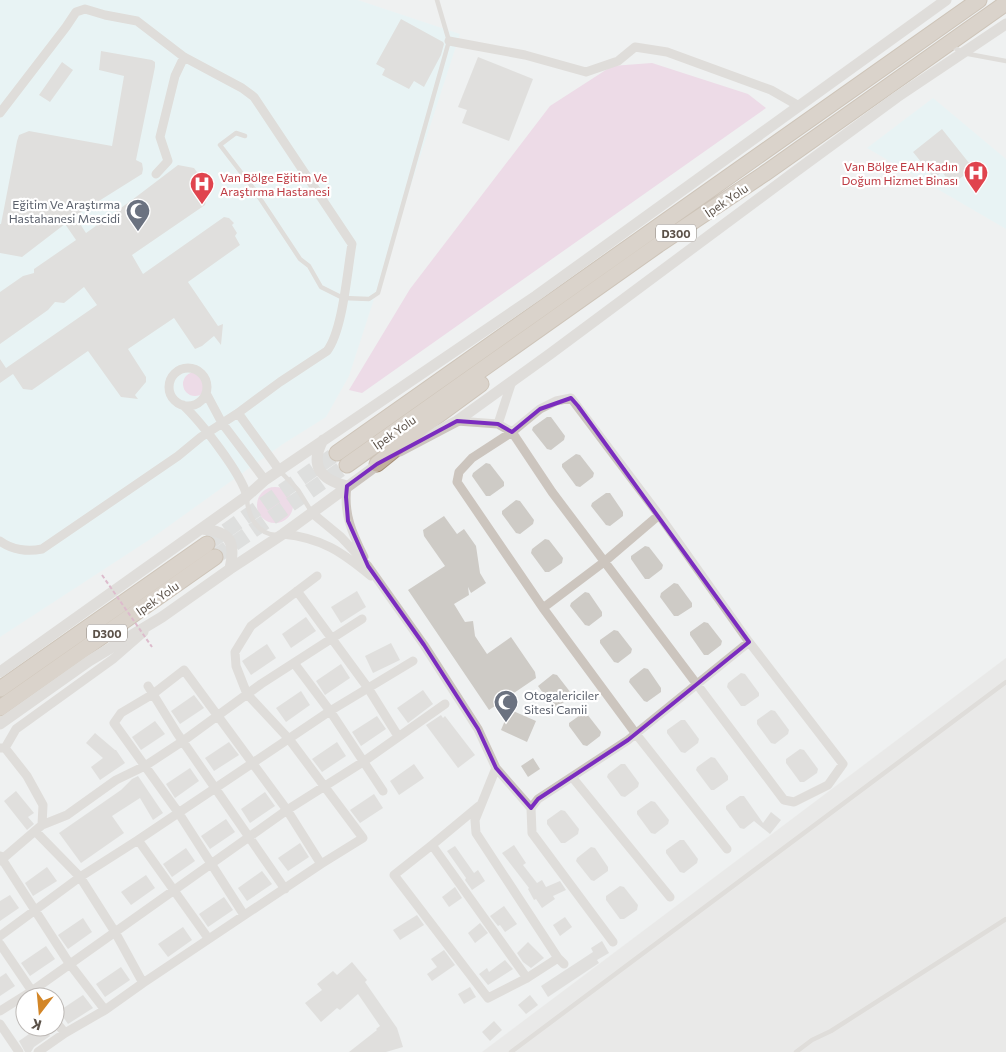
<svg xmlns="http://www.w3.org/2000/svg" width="1006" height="1052" viewBox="0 0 1006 1052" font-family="Commissioner,sans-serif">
  <rect width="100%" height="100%" fill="#eff1f1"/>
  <!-- medical -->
  <path fill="#e1f7f9" d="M0,0H358L460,34L349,376L326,417L283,444L152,538L0,637Z
    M933,98L1006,159V229L867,148Z"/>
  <!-- airport -->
  <path fill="#e3e1de" d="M1006,658V1052H482Z"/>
  <!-- green -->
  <path fill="#ebc0db" d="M652,63L748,94L766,108L362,393L349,390L410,289L550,106L612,66Z
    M183 384a12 12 0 1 1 24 0a12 12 0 1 1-24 0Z
    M257 505a18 18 0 1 1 36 0a18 18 0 1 1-36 0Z"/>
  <!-- building -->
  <path fill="#cecbc6" d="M401,19L443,42L444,44L441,55L424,87L414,81L409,89L382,75L385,69L376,64Z
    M101,51L152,60L155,62V67L136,160L142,163L143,169L142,174L75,216L86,233L132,200L178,165L194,168L209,188L205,205L132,255L143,274L224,217L229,218L234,223L232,225L237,233L235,236L240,245L188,282L218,326L223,324L221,345L214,336L202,346L195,349L174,318L128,349L146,377V382L135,395L138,399L121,397L88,351L32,390L23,389L13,374L0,383V359L6,368L97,305L84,287L64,303L55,302L48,310L0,344V292L23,276L34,273V269L76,240L65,224L22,257L0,253V224H1L17,141L19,135L29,131L112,146L124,76L99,70Z
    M478,57L533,79L509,141L462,123L467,110L458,107Z
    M62,62L73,70L50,102L39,95Z
    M942,129L973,168L952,185L942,172L934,178L913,152Z
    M547,417H551L565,436L564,440L551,450L547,449L532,430L533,427Z
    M576,454L580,455L594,473L593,477L580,487L576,486L562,467V464Z
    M486,463L490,464L504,482V486L490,496H486L472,476L473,473Z
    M606,493H610L623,512V516L610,526L606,525L591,506L592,503Z
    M516,500L520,501L534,520L533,524L520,534L516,533L502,514V511Z
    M444,516L457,534L464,529L476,546L480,573L486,583L471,593L468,587L469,595L454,604L465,622L473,621L475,636L487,654L511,637L535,672L536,678L489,710L408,590L445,566L424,536L423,530Z
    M545,539L549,540L563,558L562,563L549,572H545L531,553L532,549Z
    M645,546L649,547L663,565L662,569L649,579H645L631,559V556Z
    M674,583L678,584L692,603V607L678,616H674L660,597L661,593Z
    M357,591L366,607L341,623L331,607Z
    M585,592L589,593L602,612V616L589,626L585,625L570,606L571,603Z
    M306,617L316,631L291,648L282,634Z
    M704,622L708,623L722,641L721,645L708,655H704L690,635V632Z
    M614,630L618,631L632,649L631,653L618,663L614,662L600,643V640Z
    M391,643L400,660L373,673L365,656Z
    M267,644L276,658L251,675L242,661Z
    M341,664L350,678L325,695L316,681Z
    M644,668L648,669L661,688V692L647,702L644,701L629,682L630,679Z
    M741,673L745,674L759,693V696L745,706H741L727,687L728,683Z
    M553,674L557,675L571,693V697L557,707H553L538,686Z
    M423,690L433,704L408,723L397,708Z
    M301,691L310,705L286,722L276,708Z
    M194,695L204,708L180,724L171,711Z
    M506,708L536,721L527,742L501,730L506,718L503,716Z
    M771,710L775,711L789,730L788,734L775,744L771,743L757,724V720Z
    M583,713L587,714L601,732L600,736L587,746L583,745L569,726V723Z
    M441,715L443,718L445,716L475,755L458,768L426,725Z
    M377,716L386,729L361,746L352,732Z
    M681,720H685L699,739L698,743L685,753L681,752L667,733V730Z
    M155,721L165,734L141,750L132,737Z
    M95,733L115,750H116L125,763L100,780L91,767L103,758L86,743Z
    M229,742L239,755L214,771L205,758Z
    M337,742L346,756L322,772L312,759Z
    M800,749L804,750L818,769L817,773L804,782H800L786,763V759Z
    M711,757L715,758L728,776V780L714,790H711L696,770L697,767Z
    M533,758L540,769L528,777L521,766Z
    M414,764L424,778L399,795L390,781Z
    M621,764H625L639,783L638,787L625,797L621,796L607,777L608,774Z
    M190,768L199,781L175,798L166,784Z
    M138,776L163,813L153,820L140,798L112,816L124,833L81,863L59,833L121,790L132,779Z
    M16,791L34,813L28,817L34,824L27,830L4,801Z
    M265,792L275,806L250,823L241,809Z
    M374,794L383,808L360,823L350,810Z
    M740,796H744L763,823L771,812L781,820L770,834L754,821L744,829L740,828L726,809V806Z
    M651,801L655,802L669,820L668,824L655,834L651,833L637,814V811Z
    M561,810L565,811L579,829L578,834L565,843H561L547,824V820Z
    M226,819L235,832L210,849L201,836Z
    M680,840H684L698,859L697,863L684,873L680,872L666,853V850Z
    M300,843L309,857L288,871L278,858Z
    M514,845L526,863L523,865L537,883L542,880L546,887L560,881L566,890L553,896L555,899L542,908L536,899L534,900L528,889L529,888L502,853Z
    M455,846L474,873L478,870L485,881L472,890L465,880L466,878L447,851Z
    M591,847L595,848L608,867V871L594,881L591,880L576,861L577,858Z
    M186,848L195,861L172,877L163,864Z
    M47,867L57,881L33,896L25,883Z
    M262,871L272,884L247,901L238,888Z
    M146,875L155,888L131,905L121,892Z
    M620,886L624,887L638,905L637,910L624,919H620L606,900V896Z
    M455,887L462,898L449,907L442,897Z
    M10,895L19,908L0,921V901Z
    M224,897L233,910L208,927L199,914Z
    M504,906L517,924L505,932L500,925L498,926L490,916Z
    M417,915L424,925L400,940L393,930Z
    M565,917L572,927L560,936L553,925Z
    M83,918L92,932L68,949L58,935Z
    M480,923L488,933L475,943L468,933Z
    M183,927L192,940L168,957L158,944Z
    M602,941L609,953L597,960L599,963L548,997L541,986L593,952L591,948Z
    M528,942L544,958L531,968L523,962L517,953Z
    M46,946L55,959L30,976L21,963Z
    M444,950L455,965L432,981L427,974L437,967L431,959Z
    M505,960L513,969L488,985L479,974L487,968L489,972Z
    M352,962L367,980L365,982L397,1028L403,1047L386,1052H349L377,1030L376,1029L380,1026L358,994L340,1010L337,1008L321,1022L305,1003L322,990L317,984L333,971L337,975Z
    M121,967L130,980L105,997L96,984Z
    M6,973L15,986L0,996V977Z
    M470,987L476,997L464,1004L458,994Z
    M83,995L93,1008L68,1024L59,1011Z
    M530,995L538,1005L526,1014L518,1005Z
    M494,1021L502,1030L490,1041L482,1032Z
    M39,1027H44L50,1036L34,1047L31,1052H25L19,1041Z"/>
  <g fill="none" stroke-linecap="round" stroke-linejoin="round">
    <!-- trunk-tunnel -->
    <path stroke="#cac9c7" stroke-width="15" stroke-dasharray="15 8" stroke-linecap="butt" d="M207,544L337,453
      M215,557L347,465"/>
    <defs>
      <path id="trunk" d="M337,453L979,0
        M377,464L425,425L481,384
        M347,465L658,245L764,174L1006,3
        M0,689L207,544
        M0,708L215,557"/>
    </defs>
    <!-- trunk casing -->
    <use href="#trunk" stroke="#a58e75" stroke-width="17"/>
    <!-- service -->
    <path stroke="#ccc5be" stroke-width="4.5" d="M952,46L963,53L1006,61
      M245,136L236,133L220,145L253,188L300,259L309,266L321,287L343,298L369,299L378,293L449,41L437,0
      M280,471L298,490L311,511
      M247,497C247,515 258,536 278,535
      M511,1052L1006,682
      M796,1052L812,1040L831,1031L1006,919"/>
    <!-- minor -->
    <path stroke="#ccc5be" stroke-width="9" d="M449,41L525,55L586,72L618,61L635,47L667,52L771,90L799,106
      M0,113L66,27L76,12L85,9L105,15L137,21L184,57L242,88L254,97L352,244C347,272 343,330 327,351L280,382L238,413L201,437L178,456L42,549C28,552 12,550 0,541
      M156,174L168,161L160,137L175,76L184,57
      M169 387a19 19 0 1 1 38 0a19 19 0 1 1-38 0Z
      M206,393L222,423L265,480
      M183,405C201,422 241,473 247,496
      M238,413L280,471
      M457,421L498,424L512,381
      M498,424L512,432L552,492L784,800L794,802L828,785L843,764L749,642L659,515L571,398L556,401L540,409L512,432L472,458L459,472L457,482L543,608L636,734L727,849
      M347,486C343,513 352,533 364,557
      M312,513L341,537L368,566L424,645L478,729L496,768L475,820L476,833L558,958L564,964
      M283,534C322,538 342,552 371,576
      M297,591L368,688L398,736
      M543,608L604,562L659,515
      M294,663L330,711L383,791
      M148,686L177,733L285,889
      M0,748H5L27,776L43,805L42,825L0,861
      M5,748L16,729L113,659L144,632
      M496,768L531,808
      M572,777L670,897
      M479,806L432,845L394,875L488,998L527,978L558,958
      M42,825L67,815L116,780L145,766L183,741L261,684L362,619
      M36,832L80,877L115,932L143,983L105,1010L65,1033L38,1052
      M138,840L208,938
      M432,845L527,978
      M0,856L69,963L105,1010
      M244,915L178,812L114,723L121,713L153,694L184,670L287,810L321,864
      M0,936L80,877L138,840L330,711L413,661
      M613,942L532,833L531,808L538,799L628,740L749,642
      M0,944L36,997
      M143,983L321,864L363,838L289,739L247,694L236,666L235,652L251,626L317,576
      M0,1011L32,991L287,810L363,762L445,704
      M55,1021L65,1033
      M0,1024L19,1052"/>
    <!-- tertiary -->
    <path stroke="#ccc5be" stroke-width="11" d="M323,440C309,466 321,480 347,486
      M400,451L457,421L550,354L796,171L897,97L1006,24
      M201,529C230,531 236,541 230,569
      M0,672L247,496L265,480L536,296L946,0
      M0,724L89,661L162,617L230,569L283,534L384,460"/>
    <!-- trunk -->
    <use href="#trunk" stroke="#c2b09d" stroke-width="15"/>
    <!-- path-bridge -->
    <path stroke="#c77ba1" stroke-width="2" stroke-dasharray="4 2.5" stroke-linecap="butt" d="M102,575L152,647"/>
  </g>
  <!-- marked area -->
  <path d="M0 0H1006V1052H0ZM571,398L578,406L749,642L628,740L538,799L531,808L496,768L478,729L424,645L368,566L348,521L346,497L347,486L377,464L457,421L498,424L512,432L540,409Z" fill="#eff1f1" fill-opacity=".55" fill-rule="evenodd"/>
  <path fill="none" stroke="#7b2cbf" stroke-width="4" stroke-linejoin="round" d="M571,398L578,406L749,642L628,740L538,799L531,808L496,768L478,729L424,645L368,566L348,521L346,497L347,486L377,464L457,421L498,424L512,432L540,409Z"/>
  <!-- icons -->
  <defs>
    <symbol id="hospital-pin" viewBox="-11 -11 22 30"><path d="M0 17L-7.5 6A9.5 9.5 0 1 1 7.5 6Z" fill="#e0444e" stroke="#fff"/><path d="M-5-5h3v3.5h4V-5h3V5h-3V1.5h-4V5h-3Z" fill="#fff"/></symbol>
    <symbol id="mosque-pin" viewBox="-11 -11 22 30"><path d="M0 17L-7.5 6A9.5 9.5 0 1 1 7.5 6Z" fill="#6b7280" stroke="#fff"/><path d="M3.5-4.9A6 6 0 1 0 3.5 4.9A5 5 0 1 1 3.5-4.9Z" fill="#fff"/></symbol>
  </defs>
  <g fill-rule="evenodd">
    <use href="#hospital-pin" x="962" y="159" width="28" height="38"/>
    <use href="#hospital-pin" x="188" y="170" width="28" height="38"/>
    <use href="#mosque-pin" x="124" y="197" width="28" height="38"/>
    <use href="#mosque-pin" x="492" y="688" width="28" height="38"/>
  </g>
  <g text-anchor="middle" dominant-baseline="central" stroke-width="4.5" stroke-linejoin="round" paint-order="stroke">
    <!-- shield labels -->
    <g fill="#fff" stroke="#8c857f" stroke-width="1">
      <rect x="656" y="224.5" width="40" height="17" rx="4"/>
      <rect x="87" y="624.5" width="40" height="17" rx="4"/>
    </g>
    <g font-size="11" font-weight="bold" fill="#5b5148">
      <text x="676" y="233">D300</text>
      <text x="107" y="633">D300</text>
    </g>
    <!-- health labels -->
    <g font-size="12" fill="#be3a42" stroke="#fff" text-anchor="end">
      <text x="958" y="166">Van Bölge EAH Kadın<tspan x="958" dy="14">Doğum Hizmet Binası</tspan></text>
      <text x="220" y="177" text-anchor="start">Van Bölge Eğitim Ve<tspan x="220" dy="14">Araştırma Hastanesi</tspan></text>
    </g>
    <!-- street labels -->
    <g font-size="12" fill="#5b5148" stroke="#fff">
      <text transform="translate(726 200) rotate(-34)">İpek Yolu</text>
      <text transform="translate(394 432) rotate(-35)">İpek Yolu</text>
      <text transform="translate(157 598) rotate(-35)">Ipek Yolu</text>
    </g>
    <!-- worship labels -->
    <g font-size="12" fill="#5b616d" stroke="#fff" text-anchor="end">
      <text x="120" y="204">Eğitim Ve Araştırma<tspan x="120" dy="14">Hastahanesi Mescidi</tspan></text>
      <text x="524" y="695" text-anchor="start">Otogalericiler<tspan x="524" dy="14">Sitesi Camii</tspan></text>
    </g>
  </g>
  <!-- north arrow -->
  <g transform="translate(40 1012) rotate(196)"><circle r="24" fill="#ffffff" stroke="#bdb9b6"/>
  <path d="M0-4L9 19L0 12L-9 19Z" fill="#d38627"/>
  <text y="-8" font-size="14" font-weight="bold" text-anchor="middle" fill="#5b5148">K</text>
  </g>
</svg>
